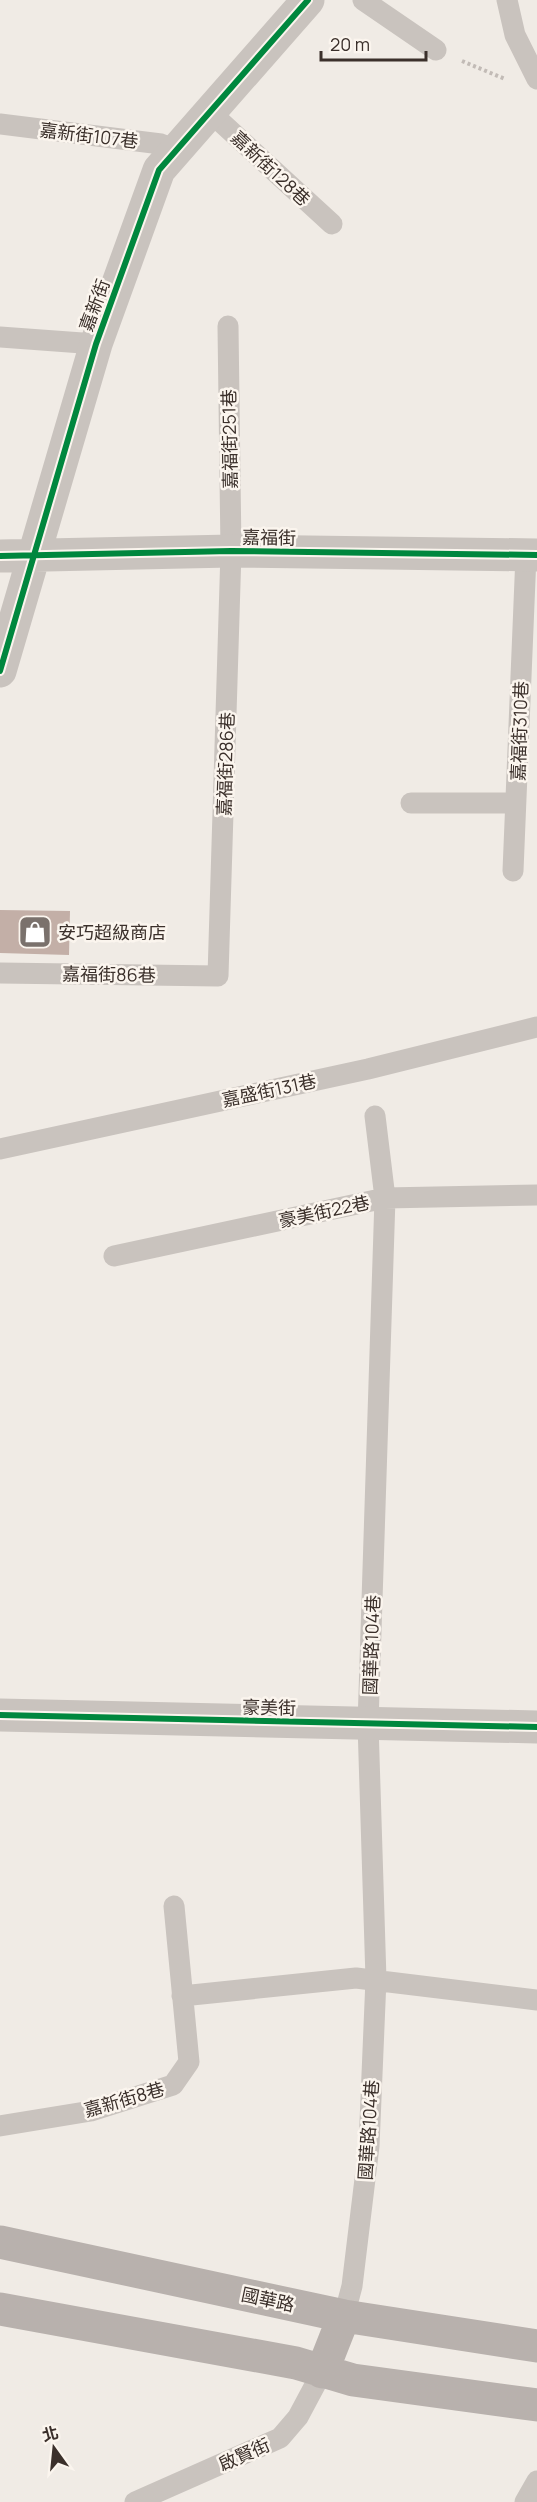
<svg xmlns="http://www.w3.org/2000/svg" width="537" height="2502" viewBox="0 0 537 2502" font-family="Manrope,'Noto Sans TC',sans-serif">
  <rect width="100%" height="100%" fill="#f0ebe5"/>
  <!-- building -->
  <path fill="#c3afa7" d="M0,910L70,911L69,955L0,953Z"/>
  <g fill="none" stroke-linecap="round" stroke-linejoin="round">
    <!-- path -->
    <path stroke="#c2bbb6" stroke-width="4" stroke-dasharray="3 3" stroke-linecap="butt" d="M462,61L505,79"/>
    <!-- lane -->
    <path stroke="#c9c3be" stroke-width="21" d="M363,0L436,50
      M507,0L515,35L537,79
      M210,112L332,224
      M0,124L161,144L177,150
      M0,337L96,344
      M411,803H515
      M513,871L526,555
      M0,973L218,976L231,551L228,326
      M0,1149L368,1069L537,1027
      M114,1256L385,1198L537,1195
      M182,1996L356,1978L537,2000
      M0,2126L91,2111L173,2085L189,2062L174,1906
      M344,2316L352,2286L369,2146L376,1979L368,1724L385,1198L375,1116
      M135,2502L280,2438L298,2417L322,2372
      M525,2502L537,2481"/>
    <!-- street -->
    <path stroke="#c9c3be" stroke-width="33" d="M0,556L231,551L537,555
      M0,671L96,344L159,170L308,0
      M0,1715L537,1727"/>
    <!-- primary -->
    <path stroke="#b8b1ad" stroke-width="33" d="M0,2242L344,2316L537,2346
      M0,2309L296,2363L353,2380L537,2405
      M322,2372L344,2316"/>
    <defs>
      <path id="cycleway" d="M0,556L231,551L537,555
        M0,671L96,344L159,170L308,0
        M0,1715L537,1727"/>
    </defs>
    <!-- cycleway casing -->
    <use href="#cycleway" stroke="#fbf5ee" stroke-width="10"/>
    <!-- cycleway -->
    <use href="#cycleway" stroke="#00873e" stroke-width="6"/>
  </g>
  <!-- icons -->
  <defs>
    <symbol id="shop-square" viewBox="-11 -11 22 22"><rect x="-9" y="-9" width="18" height="18" rx="4" fill="#7a716c" stroke="#fbf5ee"/><path d="M-5-2.5h2.3a2.7 3.5 0 0 1 5.4 0H5L5.5 6h-11ZM-1.5-2.5h3a1.5 2.3 0 0 0-3 0Z" fill="#fff"/></symbol>
  </defs>
  <g fill-rule="evenodd">
    <use href="#shop-square" x="16" y="913" width="38" height="38"/>
  </g>
  <g text-anchor="middle" dominant-baseline="central" stroke-width="5" stroke-linejoin="round" paint-order="stroke">
    <!-- street labels -->
    <g font-size="18" fill="#3b302b" stroke="#fbf5ee">
      <text transform="translate(89 135) rotate(7)">嘉新街107巷</text>
      <text transform="translate(271 168) rotate(43)">嘉新街128巷</text>
      <text transform="translate(94 305) rotate(-70)">嘉新街</text>
      <text transform="translate(229 439) rotate(-91)">嘉福街251巷</text>
      <text transform="translate(269 537) rotate(1)">嘉福街</text>
      <text transform="translate(519 731) rotate(-88)">嘉福街310巷</text>
      <text transform="translate(225 764) rotate(-88)">嘉福街286巷</text>
      <text transform="translate(109 974) rotate(1)">嘉福街86巷</text>
      <text transform="translate(269 1090) rotate(-12)">嘉盛街131巷</text>
      <text transform="translate(324 1211) rotate(-12)">豪美街22巷</text>
      <text transform="translate(371 1645) rotate(-88)">國華路104巷</text>
      <text transform="translate(269 1707) rotate(1)">豪美街</text>
      <text transform="translate(124 2099) rotate(-16)">嘉新街8巷</text>
      <text transform="translate(368 2130) rotate(-86)">國華路104巷</text>
      <text transform="translate(268 2299) rotate(12)">國華路</text>
      <text transform="translate(244 2454) rotate(-24)">啟賢街</text>
    </g>
    <!-- poi labels -->
    <g font-size="18" fill="#3b302b" stroke="#fbf5ee" text-anchor="start">
      <text x="58" y="932">安巧超級商店</text>
    </g>
  </g>
  <!-- north arrow -->
  <g transform="translate(54 2448) rotate(345)" stroke="#fbf5ee" stroke-width="4.5" paint-order="stroke">
  <path d="M0-4.5L10 22L0 15L-10 22Z" fill="#3b302b"/>
  <text y="-9" font-size="16" font-weight="bold" text-anchor="middle" fill="#3b302b">北</text>
  </g>
  <!-- scale -->
  <path d="M321 51v9h105v-9" fill="none" stroke="#3b302b" stroke-width="3"/>
  <text x="330" y="51" font-size="18" fill="#3b302b" stroke="#fbf5ee" stroke-width="4.5" paint-order="stroke">20 m</text>
</svg>
